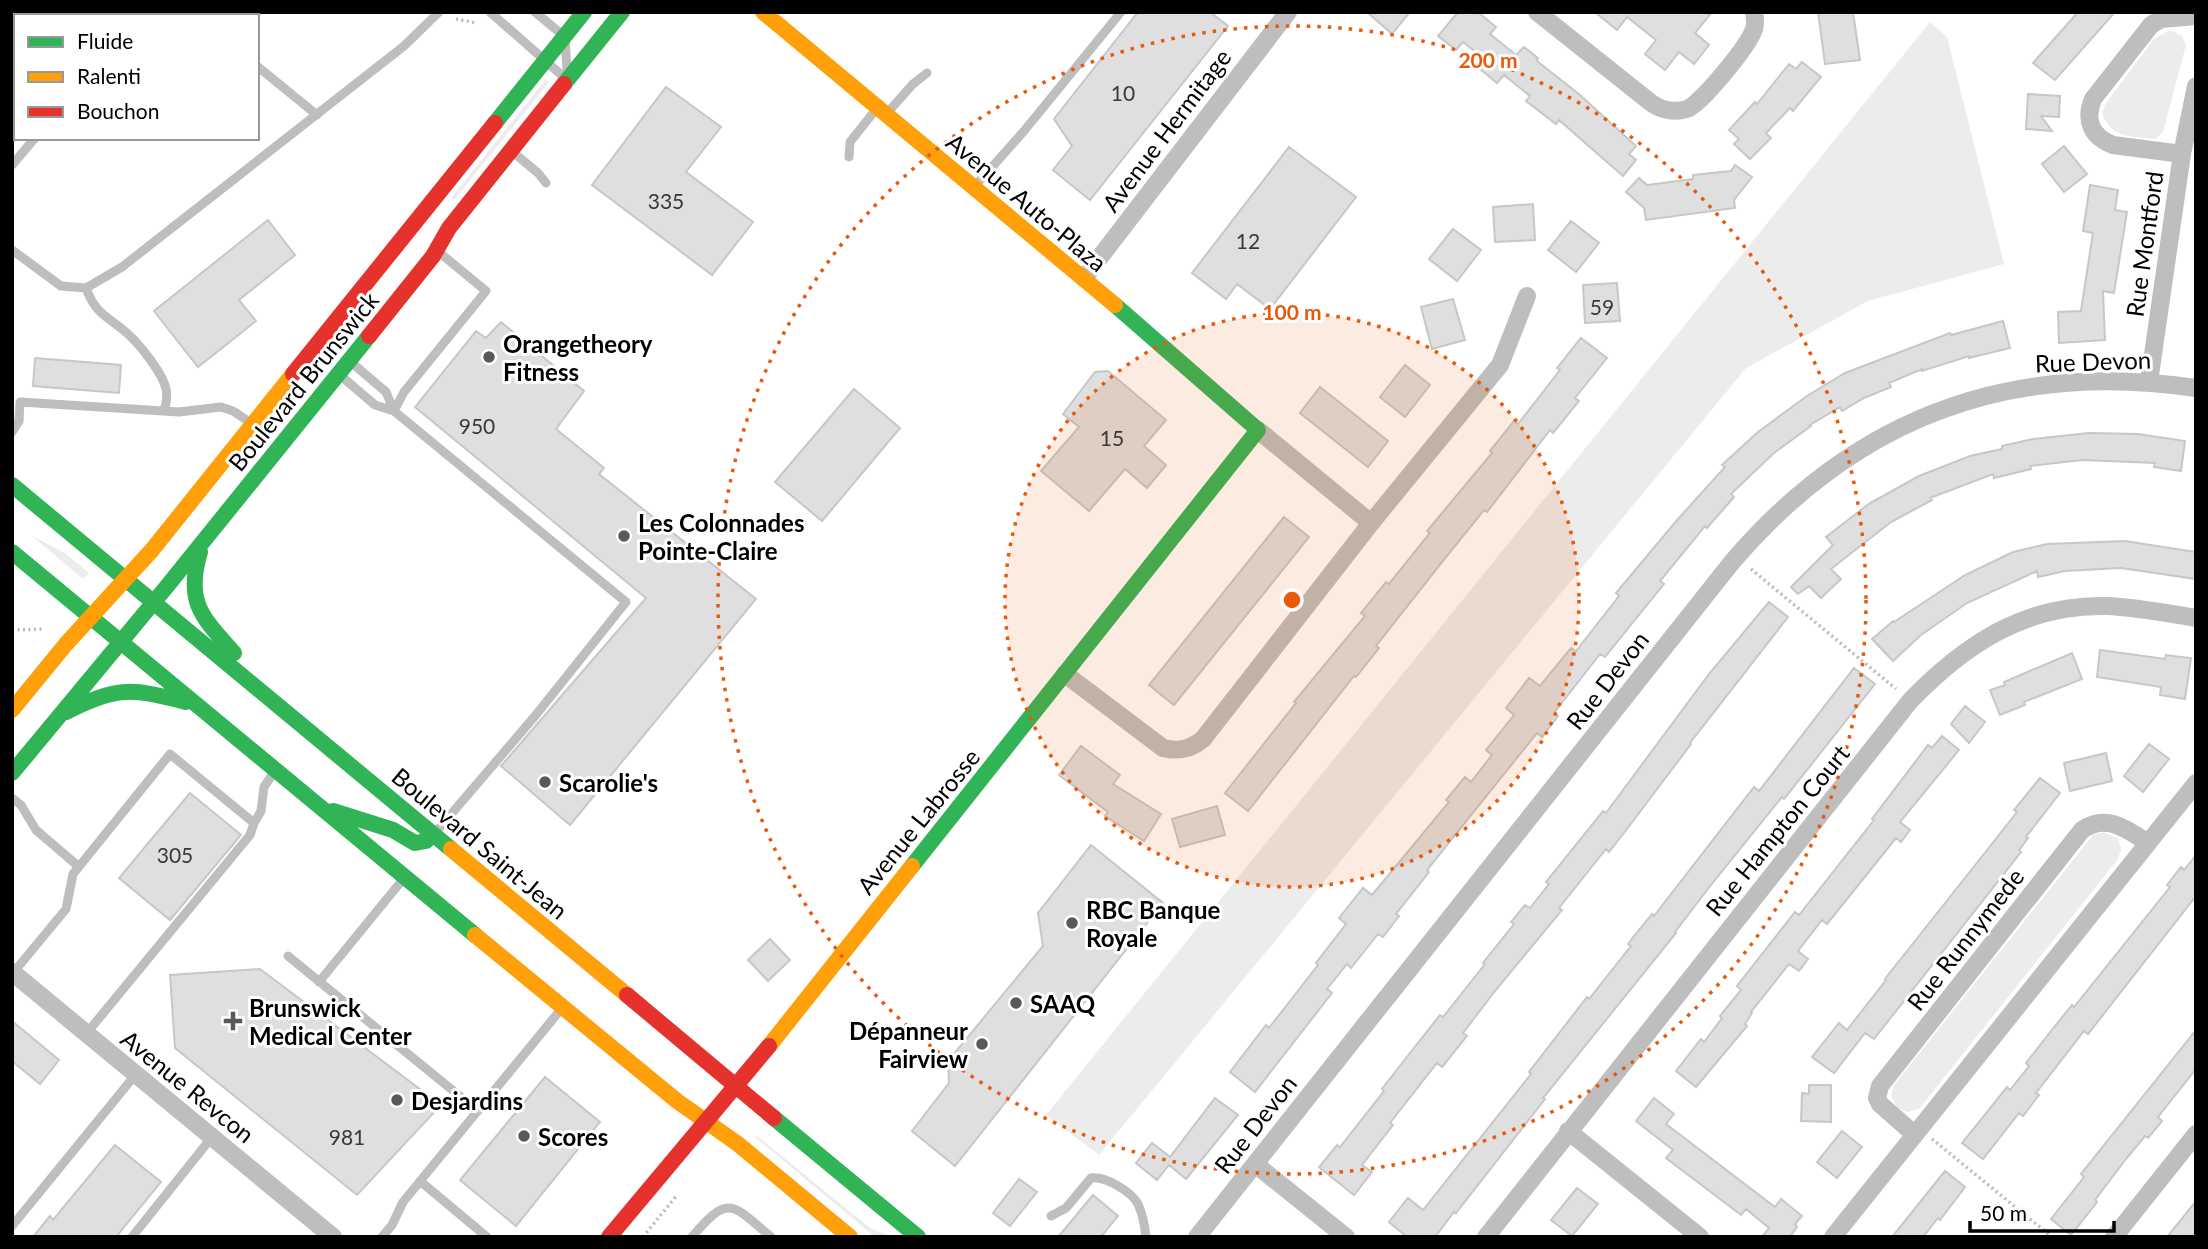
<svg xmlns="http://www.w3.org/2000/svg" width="2208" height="1249" viewBox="0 0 2208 1249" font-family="Lato,sans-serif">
  <rect width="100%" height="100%" fill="#fff"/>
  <!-- green -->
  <path fill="#ececec" d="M1930,22L1947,37L2004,264L1868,301L1746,368L1099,1155L1046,1115Z
    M2170,30L2182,36L2186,45L2163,132L2155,139C2133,137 2110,138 2102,113L2106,103L2154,39Z
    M546,79L549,82L454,200L451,198Z
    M32,536L65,553L89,573L83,579Z
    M2104,832L2118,839L2121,849L2118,859L1919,1109L1907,1112L1897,1107L1891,1096L1894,1085L2093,835Z
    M757,1136L870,1228L893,1237H875L755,1137Z"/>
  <!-- building -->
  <path fill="#dfdfdf" stroke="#c7c7c7" stroke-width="2" d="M1138,12H1210L1228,26L1090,200L1053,170L1072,146L1054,119Z
    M1367,12H1410L1392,34Z
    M1458,12H1478L1496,27L1490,34L1516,55L1524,47L1538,58L1537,61L1580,95L1636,146L1629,154L1636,160L1623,176L1559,120L1556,124L1526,101L1530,96L1504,75L1497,83L1481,70L1488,62L1463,42L1456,50L1438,36Z
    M1595,12H1712L1695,33L1709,45L1694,64L1679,52L1665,70L1645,54L1656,40L1627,17L1617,30Z
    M1818,12H1853L1860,60L1825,64Z
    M2078,12H2115L2055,80L2033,63Z
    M1802,62L1821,77L1793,111L1790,108L1766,133L1771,138L1750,159L1734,144L1739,139L1729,130L1755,102L1757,104L1789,64L1796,69Z
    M666,87L721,127L686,172L753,222L712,275L592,185Z
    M2028,94L2060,96L2059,117L2041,116L2052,131L2026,129Z
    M2064,146L2087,174L2064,192L2042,164Z
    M1289,147L1356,197L1270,309L1237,284L1226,299L1192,273Z
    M1735,165L1752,177L1734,200L1735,208L1646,220L1644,208L1626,192L1639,178L1647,185L1693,179V175L1731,171Z
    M2090,185L2118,190L2115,210L2127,212L2114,293L2103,291L2105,340L2059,343L2058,312L2081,311L2093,233L2083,231Z
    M1533,204L1535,240L1495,242L1493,207Z
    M268,220L295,255L239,300L256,321L198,367L154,311Z
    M1571,221L1599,243L1576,272L1548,250Z
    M1453,229L1481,250L1457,281L1429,259Z
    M1617,283L1620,321L1585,323L1583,285Z
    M1453,299L1465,340L1432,349L1421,307Z
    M2003,321L2010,348L1969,358V356L1922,371V369L1889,383L1891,387L1864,398L1842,411L1840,407L1810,425L1811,426L1774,453L1731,494L1734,497L1707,528L1705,526L1660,581L1664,584L1605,657L1600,654L1554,713L1558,716L1542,737L1537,733L1427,870L1429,872L1396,914L1399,916L1383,937L1378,934L1351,968L1347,964L1327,989L1332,993L1255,1092L1230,1072L1266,1025L1269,1028L1318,965L1316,963L1346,924L1339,918L1363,888L1372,895L1449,802L1446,800L1465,777L1471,782L1492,755L1486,750L1514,715L1506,708L1529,678L1540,686L1571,648L1576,651L1619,596L1616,593L1678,519L1725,467L1722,465L1758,432L1807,396L1845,373L1950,333L1951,335Z
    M501,322L584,391L556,429L604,468L599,474L756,599L570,825L501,766L646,598L415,407L476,331L486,338Z
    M1581,338L1607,358L1575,398L1579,401L1553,433L1550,430L1487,512L1484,510L1442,562L1376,646L1379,648L1356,677L1354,676L1248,811L1225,793L1296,703L1294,702L1365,616L1361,613L1386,582L1389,584L1430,533L1427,531L1492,453L1490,451L1514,421L1518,424L1560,370L1557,368Z
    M35,358L121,365L119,393L33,386Z
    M1405,365L1430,385L1405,417L1380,397Z
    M1108,371L1166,420L1144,446L1166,465L1147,488L1125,469L1089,511L1041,471L1079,427L1063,414L1095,372Z
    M1320,387L1388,441L1368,467L1300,413Z
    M854,389L900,428L822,521L775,482Z
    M2089,433L2138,434L2185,441L2181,471L2154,467L2155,463L2082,460L2030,466L2031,469L1994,478L1993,474L1930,498L1932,500L1891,522L1831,569L1841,579L1821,598L1809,586L1798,594L1791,587L1833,545L1826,537L1870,503L1919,476L1970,456L2002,449V446L2033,439Z
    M1284,517L1309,537L1174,705L1149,685Z
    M2125,541L2196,552V579L2121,568L2065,571L2038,577L2037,571L1967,603L1921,635L1893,661L1872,639L1893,621L1894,622L1965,575L2013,552L2047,544Z
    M1769,602L1788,617L1690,743L1691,744L1627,829L1609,852L1606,849L1559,908L1562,910L1495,991L1463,1033L1467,1036L1442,1067L1437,1063L1390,1123L1393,1125L1362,1165L1372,1172L1354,1195L1319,1167L1337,1145L1340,1147L1384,1091L1382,1089L1406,1058L1440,1015L1443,1017L1485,964L1483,963L1514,924L1511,922L1525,905L1530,908L1549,884L1546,882L1603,811L1606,813L1709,674Z
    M2100,650L2165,659L2166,655L2191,658L2185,699L2160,695L2161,687L2097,677Z
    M2072,653L2082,679L2024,702L2025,705L2000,715L1990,690L2005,685L2004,682Z
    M1854,668L1875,684L1784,799L1782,797L1714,881L1675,932L1676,933L1543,1098L1545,1099L1456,1213L1454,1212L1435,1237H1407L1389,1222L1408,1198L1423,1210L1531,1074L1529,1072L1587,997L1589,999L1631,946L1628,944L1634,936L1652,914L1654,916L1754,787L1759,791Z
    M1965,706L1985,722L1969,743L1951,724Z
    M1942,736L1959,750L1900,822L1910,830L1901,842L1896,838L1827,924L1822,920L1798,951L1808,959L1799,971L1789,964L1751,1012L1752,1013L1745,1024L1747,1026L1696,1087L1676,1071L1701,1039L1704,1042L1722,1018L1720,1016L1741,990L1737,986L1795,912L1799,915L1874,820L1872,819L1928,745L1932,748Z
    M2149,744L2169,759L2143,792L2124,776Z
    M1081,746L1120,775L1113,784L1161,814L1144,841L1105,816L1108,812L1059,775Z
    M2106,753L2112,781L2070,791L2064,763Z
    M2040,778L2060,793L2026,837L2028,838L2019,850L2021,852L1874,1039L1865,1033L1834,1073L1812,1057L1839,1023L1847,1030L1886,980L1885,979L1991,845L2017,812L2014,810Z
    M190,793L241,835L170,920L119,878Z
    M1217,806L1225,835L1180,847L1172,819Z
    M1091,845L1163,903L955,1166L912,1131L949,1083L948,1061L1043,946L1038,913Z
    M2196,855V896L2088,1034L2084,1031L2036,1093L2039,1095L2023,1116L2019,1113L1983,1159L1962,1143L2007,1087L2010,1090L2029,1066L2026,1063L2051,1031L2072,1005L2074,1007L2170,887L2167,885L2181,867L2184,870Z
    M770,939L790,960L768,981L748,960Z
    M260,969L441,1105L357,1195L175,1048L170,975Z
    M12,1021L59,1060L40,1084L12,1061Z
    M2196,1030V1069L2158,1117L2162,1121L2148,1138L2145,1136L2126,1159L2095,1200L2097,1202L2071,1235L2051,1219L2084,1177L2081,1174Z
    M545,1077L600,1122L516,1226L460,1180Z
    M1809,1085H1831V1122L1801,1121L1802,1093L1809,1094Z
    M1215,1098L1238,1115L1186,1179L1169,1165L1157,1180L1136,1163L1152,1143L1170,1157Z
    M1654,1098L1674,1114L1666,1124L1775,1207L1781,1199L1802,1216L1795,1224L1797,1227L1790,1237H1762L1769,1228L1746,1209L1741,1215L1666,1158L1673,1150L1636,1121Z
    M1842,1131L1862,1147L1837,1178L1817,1162Z
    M115,1145L161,1182L116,1237H33L50,1216L53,1220Z
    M1945,1171L1965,1187L1940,1220L1938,1218L1923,1237H1892Z
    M1019,1179L1037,1192L1010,1226L993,1213Z
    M1577,1188L1598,1204L1572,1236L1551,1220Z
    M1093,1195L1118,1216L1101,1237H1058Z
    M2196,1201V1237H2167Z"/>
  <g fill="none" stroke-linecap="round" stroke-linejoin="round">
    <!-- path -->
    <path stroke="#b9b9b9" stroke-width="3.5" stroke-dasharray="2 3.5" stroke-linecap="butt" d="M456,19L476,23
      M1751,569L1896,689
      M12,630L43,629
      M1932,1139L2052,1237
      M643,1237L677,1195"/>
    <!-- lane -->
    <path stroke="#bebebe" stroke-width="9" d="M190,12L194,16
      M490,12L566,79
      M535,12L565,37L567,71
      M137,16L140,12
      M257,66L317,115
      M889,111L913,84L927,73
      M514,153L538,173L546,183
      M849,157L850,142L877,108
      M12,165L35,138
      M976,185L1024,131L1121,12
      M12,250L61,286L86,288L122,267L404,46L439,12
      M86,288C96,316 110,317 129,335C141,346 163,374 166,389C168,396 166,404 164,411
      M352,363L386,392L394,411
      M341,376L375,405L394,411L626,602L535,716L435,833
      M394,411L404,392L486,291L440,253
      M12,432L19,421L20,402L179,412L221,407L233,411L251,423
      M12,798L21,805L36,830L78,866
      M288,956L478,1111
      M13,973L66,909L73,874L170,754L254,823L261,811L264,787L274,772
      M319,982L404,878
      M86,1034L250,835L254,823
      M420,1181L487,1237
      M1051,1216L1066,1208L1091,1178C1105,1176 1131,1191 1138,1204C1142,1213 1145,1227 1146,1237
      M12,1226L136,1074
      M132,1237L212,1137
      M382,1237L392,1225L403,1202L562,1008
      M692,1237C729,1193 732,1204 771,1237"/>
    <!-- street -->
    <path stroke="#bebebe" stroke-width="18" d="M1537,12L1650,102C1660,110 1674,113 1687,109C1702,103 1749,45 1754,29C1756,23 1755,18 1754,12
      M2182,154L2113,145C2092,137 2084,121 2093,99L2151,25L2161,19L2196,16
      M1084,278L1288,12
      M2149,382L2182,154L2196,86
      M1258,430L1371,523
      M1065,674L1163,748C1179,752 1191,749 1203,739L1371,523L1500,365L1527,296
      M12,972L333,1237
      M1568,1131L1700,1237
      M1914,1134L1880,1104L1877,1098L1880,1086L2082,830C2106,813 2127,829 2148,843
      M1255,1164L1346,1237
      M1197,1237L1732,562C1855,418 2008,360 2196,388
      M1486,1237L1910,701C1964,645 2025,604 2106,606C2136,607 2166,613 2196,618
      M1833,1237L2196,783
      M2114,1237L2196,1134"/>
    <!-- fast -->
    <path stroke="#30b455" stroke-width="16" d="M564,84L622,12
      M495,123L584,12
      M12,485L451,849
      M12,552L475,935
      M200,552C185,602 202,617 234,653
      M66,712C119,686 130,688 186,702
      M12,773L168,585L369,336
      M333,811L393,830L415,843L426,841L433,834
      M912,866L1258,430L1115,305
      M774,1118L918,1237"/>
    <!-- slow -->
    <path stroke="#ff9f0a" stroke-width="16" d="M763,12L1115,305
      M12,710L66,644L152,550L293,374
      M451,849L627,995
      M475,935L677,1101L738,1144L850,1237
      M769,1046L912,866"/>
    <!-- jam -->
    <path stroke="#e5322d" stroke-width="16" d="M369,336L433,256L449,228L564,84
      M293,374L495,123
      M627,995L774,1118
      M609,1237L769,1046"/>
  </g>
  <!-- distance rings -->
  <circle cx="1292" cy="600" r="287" fill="#e8590c" fill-opacity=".12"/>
  <g fill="none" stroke="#e8590c" stroke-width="3.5" stroke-dasharray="3.5 7">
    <circle cx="1292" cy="600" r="287"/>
    <circle cx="1292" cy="600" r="574"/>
  </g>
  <!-- markers -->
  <g fill="#595959" stroke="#fff" stroke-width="2.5">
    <circle cx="489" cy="357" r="7"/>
    <circle cx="624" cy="536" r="7"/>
    <circle cx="545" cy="782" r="7"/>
    <circle cx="1072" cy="923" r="7"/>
    <circle cx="1016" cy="1003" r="7"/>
    <path d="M229.5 1010.5h7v7h7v7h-7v7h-7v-7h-7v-7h7z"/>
    <circle cx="982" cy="1044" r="7"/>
    <circle cx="397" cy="1100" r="7"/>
    <circle cx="524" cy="1136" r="7"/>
  </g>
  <g text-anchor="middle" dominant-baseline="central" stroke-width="6" stroke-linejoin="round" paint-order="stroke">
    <!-- number labels -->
    <g font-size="21" fill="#383838">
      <text x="1123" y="92">10</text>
      <text x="666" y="200">335</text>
      <text x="1248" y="240">12</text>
      <text x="1602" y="306">59</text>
      <text x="477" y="425">950</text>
      <text x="1112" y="437">15</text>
      <text x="175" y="854">305</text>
      <text x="347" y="1136">981</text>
    </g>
    <!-- street labels -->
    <g font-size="24" fill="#000" stroke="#fff">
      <text transform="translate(1166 130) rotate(-53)">Avenue Hermitage</text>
      <text transform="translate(1027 202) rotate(40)">Avenue Auto-Plaza</text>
      <text transform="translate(2144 244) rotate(-82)">Rue Montford</text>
      <text transform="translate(2093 361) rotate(-2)">Rue Devon</text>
      <text transform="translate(303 381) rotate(-51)">Boulevard Brunswick</text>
      <text transform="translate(1607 680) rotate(-52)">Rue Devon</text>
      <text transform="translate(918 821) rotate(-51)">Avenue Labrosse</text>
      <text transform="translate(1777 830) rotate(-51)">Rue Hampton Court</text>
      <text transform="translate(480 843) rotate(40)">Boulevard Saint-Jean</text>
      <text transform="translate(1965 939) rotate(-52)">Rue Runnymede</text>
      <text transform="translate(188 1086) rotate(39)">Avenue Revcon</text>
      <text transform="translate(1255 1124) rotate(-52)">Rue Devon</text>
    </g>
    <!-- poi labels -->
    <g font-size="24" font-weight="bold" fill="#000" stroke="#fff" text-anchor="start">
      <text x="503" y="343">Orangetheory<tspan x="503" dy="28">Fitness</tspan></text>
      <text x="638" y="522">Les Colonnades<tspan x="638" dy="28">Pointe-Claire</tspan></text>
      <text x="559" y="782">Scarolie's</text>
      <text x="1086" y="909">RBC Banque<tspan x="1086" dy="28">Royale</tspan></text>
      <text x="1030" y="1003">SAAQ</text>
      <text x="249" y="1007">Brunswick<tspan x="249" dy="28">Medical Center</tspan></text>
      <text x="968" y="1030" text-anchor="end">Dépanneur<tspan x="968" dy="28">Fairview</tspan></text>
      <text x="411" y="1100">Desjardins</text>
      <text x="538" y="1136">Scores</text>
    </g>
  </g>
  <circle cx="1292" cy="600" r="10" fill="#e8590c" stroke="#fff" stroke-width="3.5"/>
  <g font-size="21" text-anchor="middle" font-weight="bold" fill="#e8590c" stroke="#fff" stroke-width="6" stroke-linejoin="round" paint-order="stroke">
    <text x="1488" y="68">200 m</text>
    <text x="1292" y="320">100 m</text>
  </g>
  <!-- border -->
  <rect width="2208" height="1249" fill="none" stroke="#000000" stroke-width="28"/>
  <!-- legend -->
  <rect x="14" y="14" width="245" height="126" fill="#ffffff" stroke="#999999" stroke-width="2"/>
  <rect x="28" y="37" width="35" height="10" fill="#30b455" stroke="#999999" stroke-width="2"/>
  <text x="77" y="49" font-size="21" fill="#000000">Fluide</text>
  <rect x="28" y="72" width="35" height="10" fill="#ff9f0a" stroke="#999999" stroke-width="2"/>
  <text x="77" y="84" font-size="21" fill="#000000">Ralenti</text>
  <rect x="28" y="107" width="35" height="10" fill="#e5322d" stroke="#999999" stroke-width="2"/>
  <text x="77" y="119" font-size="21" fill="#000000">Bouchon</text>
  <!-- scale -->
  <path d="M1970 1221v10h144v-10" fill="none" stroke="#000000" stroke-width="3.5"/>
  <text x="1980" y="1221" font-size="21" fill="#000000" stroke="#ffffff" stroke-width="5" paint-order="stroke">50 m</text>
</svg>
